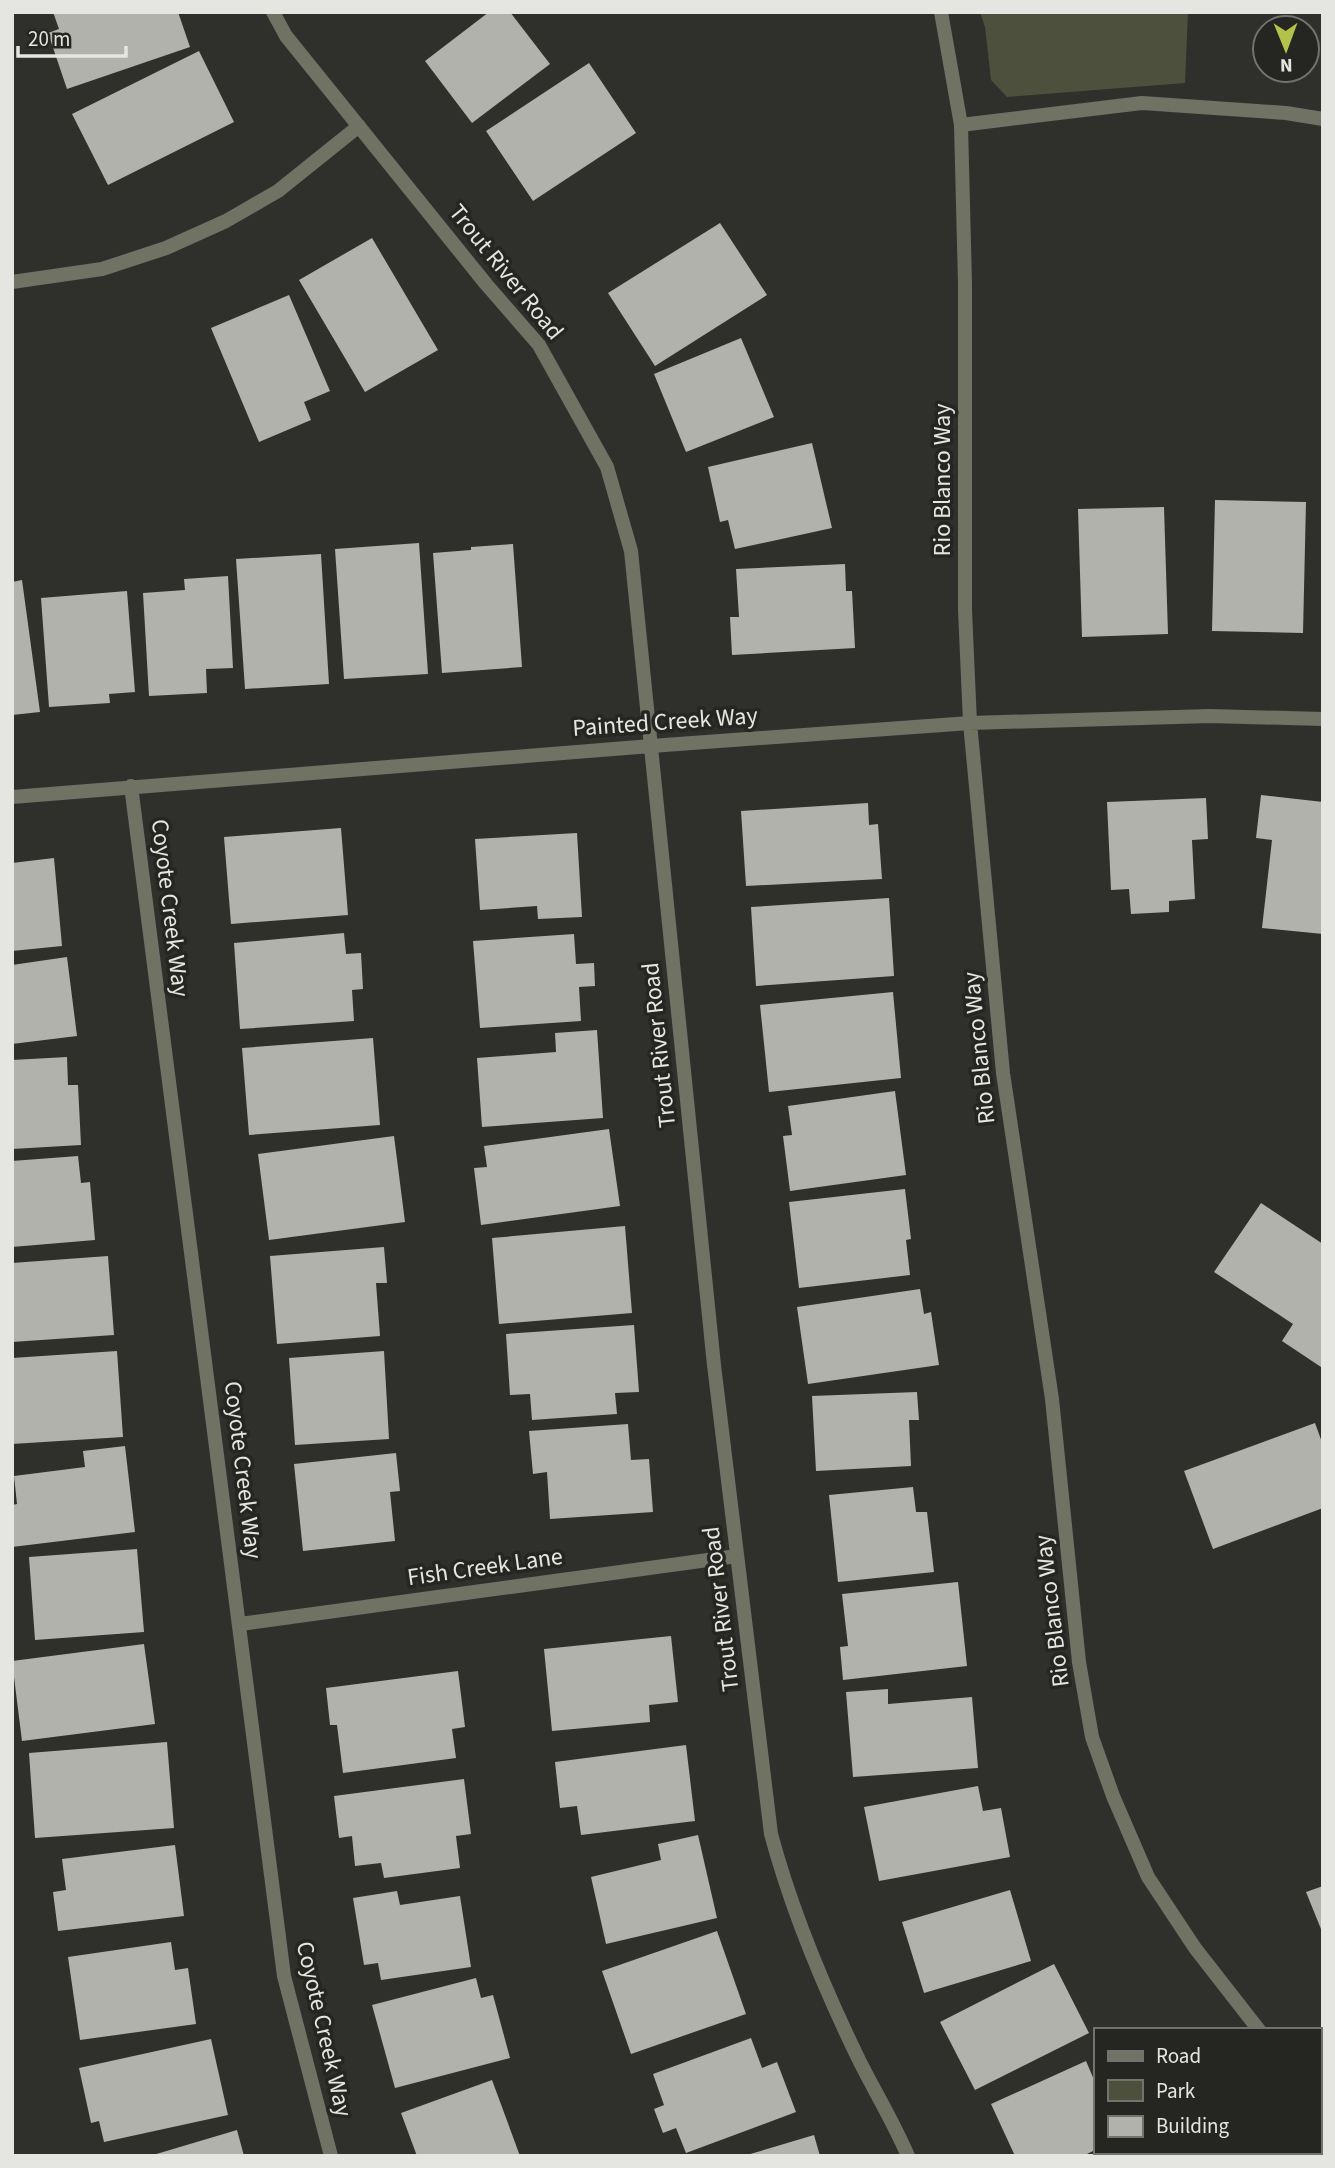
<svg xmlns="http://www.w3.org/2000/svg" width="1335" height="2168" viewBox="0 0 1335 2168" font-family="'Source Sans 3',sans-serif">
  <rect width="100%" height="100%" fill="#2f302b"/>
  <!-- green -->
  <path fill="#4d503c" d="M980,12H1188L1185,83L1007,97L991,80L985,27Z"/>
  <!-- building -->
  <path fill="#b1b2ac" d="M53,12H178L190,47L67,89L48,33L59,29Z
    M489,12H510L550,64L472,123L425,61Z
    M199,51L234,122L108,185L72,114Z
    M589,63L636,133L533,201L486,131Z
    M720,223L767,295L655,366L608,293Z
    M372,238L438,350L365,392L299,280Z
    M289,295L330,391L304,402L311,420L259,442L211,328Z
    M741,338L774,417L686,452L654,374Z
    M812,443L832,528L735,549L728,520L720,522L708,467Z
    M1215,500L1306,502L1303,633L1212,631Z
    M1164,507L1168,634L1082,637L1078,509Z
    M419,543L428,674L344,679L335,549Z
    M513,544L522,667L442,673L433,553L471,550V547Z
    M321,554L329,684L245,689L236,559Z
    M845,564L846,591H852L855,648L732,655L730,617H739L736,569Z
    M228,576L233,668L206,669L207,693L149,696L143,593L185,590L184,579Z
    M22,580L40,712L12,715V582Z
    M127,591L135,692L109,694L110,703L49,707L41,598Z
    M1261,795L1323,802V934L1262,928L1272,840L1256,838Z
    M1206,798L1208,839L1192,840L1195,899L1169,901V912L1131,914L1129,889L1111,890L1107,802Z
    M868,803L869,825L878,824L882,879L746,886L741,811Z
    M341,828L348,915L231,924L224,837Z
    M577,833L582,917L538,919L537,906L480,910L475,839Z
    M54,858L62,946L12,951V863Z
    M889,898L894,976L756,986L751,907Z
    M344,933L346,954L361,953L363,989L352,990L354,1021L240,1029L234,943Z
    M574,934L576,964L594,963L595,986L579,987L581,1021L480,1028L473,941Z
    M67,957L77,1036L12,1044V965Z
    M893,992L901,1078L769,1092L760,1005Z
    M597,1030L603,1118L482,1127L477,1058L556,1052L555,1033Z
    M373,1038L380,1125L249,1135L242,1048Z
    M67,1057L68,1085H78L81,1145L12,1149V1060Z
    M895,1091L906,1175L790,1191L783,1136L792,1135L788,1106Z
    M609,1129L620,1206L481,1225L474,1168L487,1167L484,1146Z
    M394,1136L405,1222L269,1240L258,1154Z
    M78,1156L81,1183L90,1182L95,1240L12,1247V1161Z
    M905,1189L911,1239L906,1240L910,1275L799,1288L789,1202Z
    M1261,1203L1323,1244V1364L1321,1367L1282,1341L1293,1324L1214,1272Z
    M625,1226L632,1313L499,1324L492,1238Z
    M384,1247L387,1283H376L380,1336L277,1344L270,1256Z
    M108,1256L114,1335L12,1342V1263Z
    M920,1289L924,1314L931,1312L939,1365L808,1384L797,1307Z
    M634,1325L639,1392L615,1393L617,1414L532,1420L530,1394L510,1395L506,1334Z
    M117,1351L123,1437L12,1444V1358Z
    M384,1351L389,1439L295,1445L289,1358Z
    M917,1392L919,1420H909L911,1466L816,1471L812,1396Z
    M1315,1423L1323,1445V1508L1213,1549L1184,1471Z
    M628,1424L631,1460L649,1459L653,1512L550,1519L547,1472L533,1474L529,1431Z
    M125,1446L135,1532L12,1547V1505L17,1504L14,1476L85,1467L83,1451Z
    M396,1453L400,1491L390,1492L395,1541L303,1551L294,1464Z
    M913,1487L916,1512H927L934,1572L838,1582L829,1495Z
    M137,1549L144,1632L35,1640L29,1557Z
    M958,1582L967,1666L843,1680L840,1647L848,1646L842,1594Z
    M671,1636L678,1702L649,1705L650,1722L552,1731L544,1649Z
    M144,1644L155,1724L22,1741L12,1661Z
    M458,1671L465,1727L452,1729L456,1758L343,1773L337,1725H330L326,1688Z
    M888,1689V1704L972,1697L978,1768L853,1777L846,1692Z
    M167,1742L174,1828L35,1838L29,1753Z
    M686,1745L695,1821L581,1835L577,1806L560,1808L555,1762Z
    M464,1779L471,1834L456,1836L460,1868L384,1878L381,1863L355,1866L352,1836L339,1838L334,1796Z
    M978,1786L983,1811L1001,1808L1010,1857L879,1881L864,1807Z
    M698,1835L717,1918L606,1944L591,1877L661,1860L658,1844Z
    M175,1845L184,1916L58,1931L53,1892L66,1890L62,1859Z
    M1323,1886V1934L1306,1892Z
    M1010,1890L1031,1961L924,1993L902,1922Z
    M397,1891L400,1905L460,1896L471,1967L381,1980L378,1963L364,1965L353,1898Z
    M717,1931L746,2014L631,2054L602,1971Z
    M171,1942L175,1970L188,1968L196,2024L80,2040L68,1957Z
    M1054,1964L1089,2033L975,2090L940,2022Z
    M476,1978L481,1998L493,1995L510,2058L395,2088L372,2005Z
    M751,2038L762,2068L777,2062L796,2112L686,2153L676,2128L663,2133L654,2109L664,2105L653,2074Z
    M211,2039L228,2115L104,2142L99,2121L91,2123L79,2068Z
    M1086,2061L1095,2082V2150L1083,2156H1015L991,2104Z
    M492,2080L520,2156H417L401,2113Z
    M237,2130L244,2156H153V2155Z
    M814,2135L820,2156H747V2155Z"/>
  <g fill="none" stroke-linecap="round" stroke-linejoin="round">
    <!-- street -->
    <path stroke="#707263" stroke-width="14" d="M273,12L286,36L486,284L539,345L607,467L631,551L714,1365L771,1834C792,1912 824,1988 859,2060C875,2092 894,2123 908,2156
      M941,12L961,125L965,284V610L970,723L1003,1073L1052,1399L1079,1662L1092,1737L1113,1796L1148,1877L1195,1948L1259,2030
      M961,125L1142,103L1286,113L1323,119
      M12,282L102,269L166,248L226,221L278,191L359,126
      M131,786L284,1976L331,2156
      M12,797L651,746L970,723L1210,716L1323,719
      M240,1624L737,1556
      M1319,2100L1323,2103"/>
  </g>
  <g text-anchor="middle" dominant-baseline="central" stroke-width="7" stroke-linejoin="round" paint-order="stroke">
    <!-- street labels -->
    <g font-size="24" fill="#e5e5e2" stroke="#252621">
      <text transform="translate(506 272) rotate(51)">Trout River Road</text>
      <text transform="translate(942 480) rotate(-90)">Rio Blanco Way</text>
      <text transform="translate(665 722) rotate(-4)">Painted Creek Way</text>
      <text transform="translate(170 908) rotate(83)">Coyote Creek Way</text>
      <text transform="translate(659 1045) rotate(-96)">Trout River Road</text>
      <text transform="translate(979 1048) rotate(-96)">Rio Blanco Way</text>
      <text transform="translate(243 1470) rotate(83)">Coyote Creek Way</text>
      <text transform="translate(485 1567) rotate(-8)">Fish Creek Lane</text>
      <text transform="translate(721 1609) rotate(-97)">Trout River Road</text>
      <text transform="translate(1052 1611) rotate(-97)">Rio Blanco Way</text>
      <text transform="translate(324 2029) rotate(77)">Coyote Creek Way</text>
    </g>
  </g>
  <!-- border -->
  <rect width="1335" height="2168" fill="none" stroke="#e5e5e2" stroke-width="28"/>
  <!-- legend -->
  <rect x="1094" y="2028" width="228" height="126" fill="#252621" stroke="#72726e" stroke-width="2"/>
  <rect x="1108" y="2051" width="35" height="10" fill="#707263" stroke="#72726e" stroke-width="2"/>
  <text x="1156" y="2063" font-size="21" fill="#e5e5e2">Road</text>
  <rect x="1108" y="2080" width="35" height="21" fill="#4d503c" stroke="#72726e" stroke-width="2"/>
  <text x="1156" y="2098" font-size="21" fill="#e5e5e2">Park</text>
  <rect x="1108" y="2116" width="35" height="21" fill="#b1b2ac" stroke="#72726e" stroke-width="2"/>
  <text x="1156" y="2133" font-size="21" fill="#e5e5e2">Building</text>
  <!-- north arrow -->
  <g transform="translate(1286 49) rotate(179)"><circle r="33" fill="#252621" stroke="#72726e" stroke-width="2"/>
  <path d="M0-5L12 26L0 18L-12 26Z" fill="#b3c24b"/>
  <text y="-10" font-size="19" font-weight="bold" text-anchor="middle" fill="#e5e5e2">N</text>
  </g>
  <!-- scale -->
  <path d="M18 46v10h108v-10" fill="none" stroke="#e5e5e2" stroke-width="3.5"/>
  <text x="28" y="46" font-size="21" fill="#e5e5e2" stroke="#252621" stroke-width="5" paint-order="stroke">20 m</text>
</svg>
